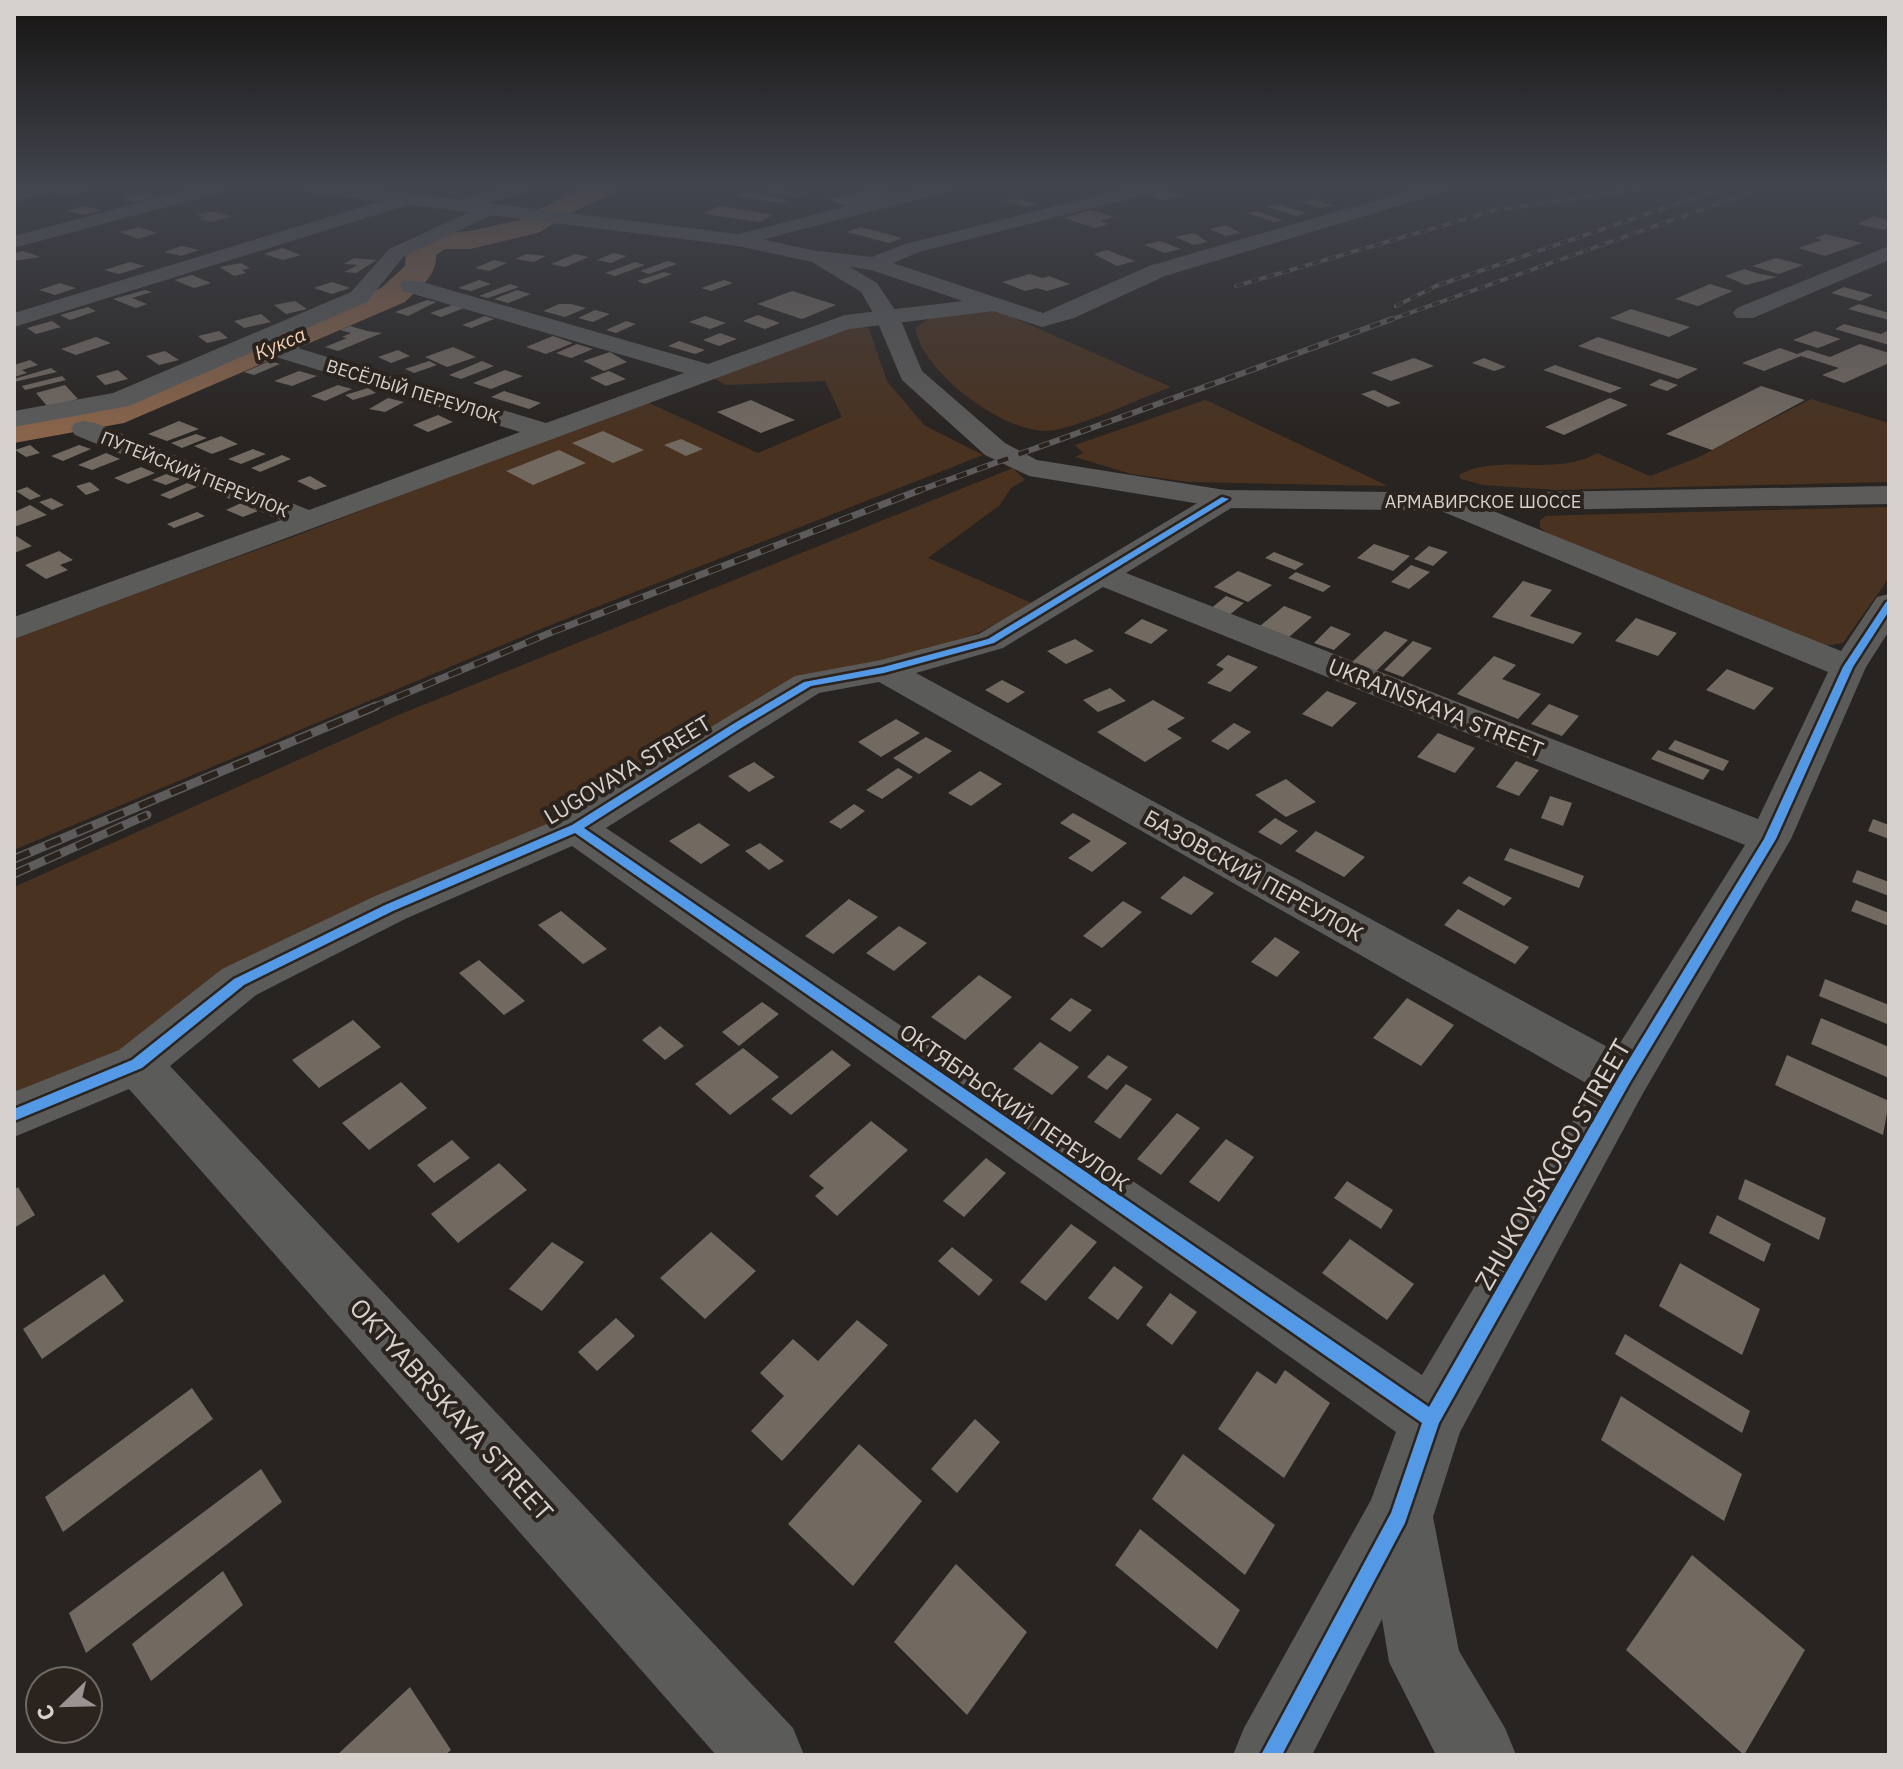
<svg xmlns="http://www.w3.org/2000/svg" width="1903" height="1769" viewBox="0 0 1903 1769" font-family="'IBM Plex Sans',sans-serif">
  <rect width="100%" height="100%" fill="#282421"/>
  <!-- green -->
  <path fill="#493220" d="M996,310L1171,387C1138,399 1089,423 1055,430C1023,437 973,404 951,383C937,369 916,347 916,327L934,316Z
    M860,325L869,329L887,381L924,425L983,455L543,628L14,850V638L298,535L645,401L758,453L842,417L825,381L726,385L707,375Z
    M1811,399L1889,423V482L1556,490L1483,485L1461,479L1459,475C1500,452 1554,478 1597,453L1650,476L1699,457Z
    M1205,400H1206L1388,486L1189,482L1131,474L1075,457L1083,453L1075,445Z
    M1013,468L1025,480L1011,488L1000,505L928,558L1034,604L976,634L892,661L818,674L567,820L131,1053L14,1099V887L403,713Z
    M1889,507V578L1843,643L1824,646L1555,538L1540,528V520L1546,516L1573,515Z"/>
  <g fill="none" stroke-linecap="round" stroke-linejoin="round">
    <!-- river -->
    <path fill="#88644a" fill-rule="evenodd" d="M585,186H620L616,192L577,210L538,233L470,249H445L436,255C437,276 419,288 405,302L124,423L14,443V419L101,405L381,288L405,266L406,252L410,246L427,234L470,231L519,220Z"/>
  </g>
  <!-- building -->
  <path fill="#726961" d="M77,186L90,189L68,195L55,191Z
    M741,186H755L805,194L799,197Z
    M879,188L896,194L845,206L828,199Z
    M1166,190L1186,196L1165,200L1149,195Z
    M743,192L789,200L782,203L736,196Z
    M140,193L157,196L138,202L121,198Z
    M1016,198L1037,204L1026,207L1005,201Z
    M1313,199L1333,205L1320,208L1300,202Z
    M1278,204L1307,213L1296,216L1267,207Z
    M84,206L102,210L85,215L66,211Z
    M719,206L773,215L759,222L704,214Z
    M1091,210L1114,217L1100,221L1108,224L1095,228L1064,218Z
    M210,211L233,216L211,222L199,219L205,217L197,215Z
    M1256,211L1283,220L1274,222L1247,213Z
    M1874,216L1889,220V227L1884,230L1857,224Z
    M1226,225L1240,233L1226,236L1209,229Z
    M139,227L157,233L138,239L120,232Z
    M861,227L902,238L889,243L847,232Z
    M1194,233L1208,242L1194,245L1175,237Z
    M1826,234L1862,243L1825,256L1798,248L1822,240L1814,238Z
    M1160,241L1181,249L1165,253L1144,245Z
    M182,246L199,250L181,256L164,252Z
    M282,248L301,255L283,260L264,254Z
    M1107,250L1135,261L1117,266L1094,254Z
    M23,251L40,257L14,261V253Z
    M613,253L627,256L611,263L597,260Z
    M526,254L546,256L534,262L515,259Z
    M575,254L589,257L565,267L551,264Z
    M354,258L377,260L356,273L344,272L358,265L344,264Z
    M1776,258L1803,265L1779,274L1752,266Z
    M494,260L507,263L489,271L475,268Z
    M668,261L677,264L649,274L640,271Z
    M130,262L145,266L119,274L104,270Z
    M635,262L645,265L615,276L605,273Z
    M241,263L250,268L242,270L246,273L234,276L220,267Z
    M1744,269L1760,274L1777,277L1746,285L1725,276Z
    M664,272L672,274L645,284L637,281Z
    M1030,274L1042,278L1049,276L1070,284L1047,291L1037,288L1025,291L1002,282Z
    M192,275L211,283L194,288L174,280Z
    M479,280L491,284L471,291L458,288Z
    M724,280L733,283L711,291L701,288Z
    M332,282L350,288L332,294L314,288Z
    M60,283L76,288L55,295L39,290Z
    M510,284L519,287L488,298L479,296Z
    M1710,284L1733,291L1698,306L1675,299Z
    M1844,287L1873,295L1860,301L1831,293Z
    M145,290L152,292L132,298L147,304L136,308L113,299Z
    M517,290L531,294L508,303L494,299Z
    M792,291L836,305L802,319L757,304Z
    M427,300L436,302L408,316L395,312Z
    M295,301L307,309L286,314L274,305Z
    M559,304H571L586,308L565,317L543,311Z
    M1859,304L1889,313V320L1848,309Z
    M453,305L464,308L441,317L430,313Z
    M88,307L96,311L70,320L60,315Z
    M1631,309L1690,327L1669,337L1610,318Z
    M595,310L610,314L593,322L578,318Z
    M261,314L271,322L244,328L234,321Z
    M758,315L780,323L765,329L743,321Z
    M485,316L494,319L471,328L462,325Z
    M705,316L726,323L710,329L689,322Z
    M52,321L61,327L36,334L27,328Z
    M626,321L636,324L616,333L606,330Z
    M1844,324L1881,334L1889,330V345L1835,329Z
    M350,326L367,331L382,333L338,351L325,347L347,338L342,337L351,333L340,330Z
    M219,331L228,338L207,343L198,336Z
    M1815,331L1841,339L1818,348L1793,340Z
    M720,333L737,339L719,346L703,340Z
    M553,336L573,343L546,354L526,347Z
    M96,337L111,343L76,355L61,349Z
    M1598,337L1698,369L1678,379L1578,346Z
    M679,341L705,350L695,354L668,346Z
    M577,344L593,349L571,358L556,353Z
    M1860,344L1889,353V363L1844,383L1822,375L1839,368L1801,356L1764,371L1742,363L1780,348L1797,354L1808,350L1830,357Z
    M453,347L476,357L447,367L425,357Z
    M398,350L410,356L391,363L378,357Z
    M165,351L179,360L159,365L146,356Z
    M610,352L627,362L604,371L583,361Z
    M1414,358L1434,366L1391,381L1371,373Z
    M1484,358L1506,367L1494,371L1472,363Z
    M30,360L38,365L22,370L27,373L14,377V365Z
    M270,361L280,364L254,375L244,372Z
    M429,361L437,365L414,373L405,369Z
    M482,361L494,366L461,379L449,375Z
    M1555,365L1622,388L1610,393L1543,370Z
    M51,368L57,372L14,382V379Z
    M118,370L128,379L105,385L96,376Z
    M505,370L523,376L491,389L473,383Z
    M299,371L317,376L292,386L274,381Z
    M609,371L626,379L606,386L590,378Z
    M62,376L66,380L25,390L22,386Z
    M1660,379L1678,385L1667,391L1649,385Z
    M65,385L78,399L48,407L36,393Z
    M338,385L352,389L325,401L311,396Z
    M1761,386L1805,400L1712,450L1666,434Z
    M368,388L376,393L353,400L345,395Z
    M1374,390L1401,403L1388,407L1361,394Z
    M504,391L541,403L529,409L491,397Z
    M388,398L404,402L385,412L369,409Z
    M1610,398L1628,405L1564,435L1545,427Z
    M751,400L795,420L761,433L717,412Z
    M438,415L453,422L428,432L413,425Z
    M179,421L199,429L167,441L148,434Z
    M603,431L644,450L613,463L572,443Z
    M196,434L207,438L182,448L171,443Z
    M221,436L238,444L212,454L194,446Z
    M681,439L703,449L686,456L664,445Z
    M30,445L40,453L26,457L15,450Z
    M79,445L91,449L63,461L51,456Z
    M253,449L266,454L241,464L228,459Z
    M559,450L586,463L533,485L506,471Z
    M106,453L120,459L92,470L78,465Z
    M282,455L291,459L260,472L251,468Z
    M141,467L155,473L128,484L114,478Z
    M166,474L180,479L166,485L152,480Z
    M310,476L327,486L315,490L297,481Z
    M90,482L100,490L86,495L76,486Z
    M187,483L197,487L170,499L160,495Z
    M27,487L41,496L30,500L16,491Z
    M51,498L64,505L52,510L39,502Z
    M241,503L258,511L243,517L226,510Z
    M30,505L47,515L14,527V512Z
    M197,512L205,516L174,528L167,524Z
    M16,536L32,546L14,553Z
    M1374,544L1410,556L1393,571L1357,558Z
    M1429,546L1448,552L1433,566L1414,559Z
    M59,551L73,560L60,565L68,570L46,579L25,565Z
    M1274,552L1304,564L1295,570L1265,558Z
    M1411,565L1430,572L1409,589L1391,582Z
    M1238,571L1272,585L1248,602L1214,587Z
    M1296,572L1331,586L1323,592L1288,578Z
    M1523,581L1552,590L1530,616L1582,633L1573,644L1492,617Z
    M1226,596L1244,603L1227,617L1209,610Z
    M1284,606L1312,617L1289,637L1260,626Z
    M1636,618L1677,633L1658,656L1615,641Z
    M1142,619L1168,630L1151,644L1124,633Z
    M1331,626L1351,634L1334,650L1314,643Z
    M1385,631L1408,640L1375,672L1351,663Z
    M1075,639L1094,651L1066,664L1047,651Z
    M1413,641L1432,648L1403,677L1384,670Z
    M1228,655L1258,667L1230,692L1207,683L1224,669L1216,665Z
    M1494,656L1516,665L1502,679L1541,694L1518,719L1457,694Z
    M1727,669L1774,688L1754,710L1706,690Z
    M1002,680L1025,692L1008,703L985,690Z
    M1110,688L1126,701L1098,712L1083,700Z
    M1327,691L1357,703L1332,727L1302,714Z
    M1153,700L1185,718L1167,729L1182,738L1145,762L1097,732Z
    M1549,704L1579,716L1562,736L1531,724Z
    M896,719L920,733L881,757L858,742Z
    M1234,723L1251,732L1228,750L1211,741Z
    M1438,733L1475,748L1455,773L1417,757Z
    M926,737L952,751L919,774L893,758Z
    M1675,740L1729,761L1723,771L1668,749Z
    M1658,750L1710,770L1703,780L1651,759Z
    M1516,761L1539,770L1519,796L1496,787Z
    M754,762L775,777L749,792L728,776Z
    M898,768L913,777L882,799L866,790Z
    M980,771L1002,784L971,806L948,793Z
    M1286,779L1316,802L1286,817L1255,795Z
    M1550,796L1572,803L1563,826L1541,818Z
    M854,804L865,811L841,829L829,822Z
    M1073,813L1127,843L1092,872L1068,858L1091,841L1060,823Z
    M1275,818L1298,831L1281,845L1258,832Z
    M1873,819L1889,825V839L1868,831Z
    M699,823L730,845L701,864L669,841Z
    M1316,831L1365,857L1344,877L1295,851Z
    M760,843L784,861L769,870L745,851Z
    M1510,848L1584,876L1579,888L1504,860Z
    M1857,870L1889,882V896L1852,882Z
    M1184,876L1214,893L1191,915L1160,898Z
    M1469,876L1512,898L1504,906L1462,883Z
    M849,899L878,917L833,954L805,936Z
    M1856,900L1889,913V926L1851,911Z
    M1123,901L1142,912L1102,948L1083,936Z
    M1458,909L1529,947L1515,964L1444,925Z
    M561,911L607,949L583,964L538,925Z
    M899,926L927,943L894,971L866,953Z
    M1275,937L1300,952L1277,977L1251,962Z
    M479,960L525,1001L504,1015L459,973Z
    M979,975L1012,997L965,1040L931,1017Z
    M1825,979L1889,1005L1887,1024L1819,996Z
    M1071,998L1092,1010L1070,1032L1050,1019Z
    M1407,998L1454,1025L1421,1066L1373,1038Z
    M762,1002L779,1014L739,1046L722,1032Z
    M1821,1018L1889,1047V1078L1811,1044Z
    M353,1020L381,1047L319,1088L292,1060Z
    M660,1026L684,1046L665,1060L642,1040Z
    M1040,1042L1079,1067L1052,1095L1013,1069Z
    M743,1048L779,1077L730,1115L695,1084Z
    M832,1050L851,1065L791,1115L771,1099Z
    M1108,1055L1128,1067L1107,1090L1087,1077Z
    M1787,1055L1889,1101L1883,1135L1775,1085Z
    M401,1082L427,1108L369,1150L342,1123Z
    M1126,1084L1152,1099L1120,1139L1094,1122Z
    M1177,1113L1200,1128L1161,1175L1137,1159Z
    M871,1121L908,1150L837,1216L815,1196L824,1188L809,1176Z
    M1226,1139L1254,1157L1219,1202L1189,1182Z
    M452,1140L470,1158L434,1183L417,1165Z
    M986,1158L1006,1173L964,1217L943,1201Z
    M499,1163L527,1190L458,1243L431,1214Z
    M1745,1179L1826,1218L1819,1240L1738,1199Z
    M1347,1181L1393,1210L1381,1229L1334,1198Z
    M18,1187L35,1215L14,1228V1190Z
    M1717,1215L1771,1244L1764,1262L1709,1233Z
    M1071,1224L1097,1242L1046,1301L1020,1282Z
    M711,1232L756,1271L705,1319L660,1278Z
    M1350,1239L1414,1284L1387,1320L1322,1273Z
    M552,1242L584,1262L542,1311L509,1289Z
    M952,1247L993,1280L979,1296L938,1261Z
    M1680,1263L1760,1309L1742,1355L1659,1306Z
    M1114,1266L1143,1287L1118,1320L1088,1298Z
    M104,1274L124,1301L42,1359L23,1329Z
    M1170,1293L1197,1312L1172,1345L1146,1325Z
    M616,1318L635,1336L597,1371L578,1352Z
    M857,1320L888,1345L782,1461L751,1431L784,1396L760,1373L793,1339L818,1361Z
    M1625,1334L1750,1411L1742,1433L1615,1354Z
    M1285,1370L1330,1403L1284,1478L1218,1429L1257,1371L1276,1384Z
    M192,1388L213,1419L63,1532L45,1497Z
    M1621,1396L1742,1474L1724,1521L1601,1440Z
    M975,1419L1000,1442L957,1493L931,1469Z
    M859,1444L922,1501L853,1586L788,1524Z
    M1183,1454L1275,1525L1245,1575L1152,1499Z
    M261,1469L282,1502L86,1653L69,1613Z
    M1140,1529L1240,1610L1217,1649L1115,1565Z
    M1692,1555L1805,1650L1744,1755L1626,1650Z
    M956,1564L1027,1632L967,1715L894,1642Z
    M223,1571L243,1605L151,1681L132,1644Z
    M410,1687L451,1750L445,1755H337Z"/>
  <g fill="none" stroke-linecap="round" stroke-linejoin="round">
    <!-- minor -->
    <path fill="#5b5b5a" fill-rule="evenodd" d="M33,186H63L61,190L14,202V190Z
      M201,186H230L228,190L14,248V236Z
      M507,186H535L533,190L457,212L447,206L450,202Z
      M926,186H956L954,190L738,246L728,240L731,236Z
      M1135,186H1165L1163,190L919,252L893,263L1043,313L1149,266L1425,186H1453L1451,190L1165,276L1074,318L1042,327L993,311L849,329L14,639V617L281,520L75,435L71,429L75,423L85,421L95,423L309,510L520,432L273,356L270,351L273,346H291L546,423L684,373L403,291L400,286L403,281H419L708,364L845,315L963,301L871,270L812,261L808,257L812,253L819,251L872,257L905,244Z
      M404,194L411,196L413,200L411,204L14,327V313Z
      M489,203L496,205L499,209L496,213L403,257L367,302L129,406L14,427V411L113,393L351,292L389,249Z
      M1889,246V260L1753,318H1737L1733,313L1737,308Z
      M1225,490L1236,493L1240,499L1236,505L1126,573L1758,819L1828,672L1434,508L1430,502L1434,496L1445,493L1456,496L1841,651L1877,597L1889,594V631L1866,667L1791,839L1642,1095L1460,1432L1433,1517L1459,1651L1505,1728L1516,1755H1436L1389,1662L1382,1619L1312,1755H1233L1244,1728L1371,1500L1396,1432L572,846L405,919L256,995L170,1066L793,1728L804,1755H716L129,1089L14,1137V1092L119,1050L222,969L373,897L561,818L795,676L881,660L979,634L1214,493ZM1103,587L1745,845L1615,1051L916,673L1003,648ZM879,682L1593,1087L1422,1375L606,828L819,693Z"/>
    <!-- major -->
    <path fill="#5c5b5a" fill-rule="evenodd" d="M298,186H350L738,234L826,253L877,283L899,316L922,371L1005,443L1037,460L1225,490L1476,493L1889,486V504L1476,511L1225,508L1029,476L985,455L902,380L875,316L861,292L812,262L738,246L307,192Z"/>
    <defs>
      <path id="rail-far3" d="M1236,286L1496,210L1659,186
        M1396,306L1436,286L1729,186
        M1387,321L1768,186"/>
      <path id="rail-far2" d="M915,492L1392,319"/>
      <path id="rail-far1" d="M371,708L552,632L920,490"/>
      <path id="rail" d="M14,859L376,706
        M14,874L147,815"/>
    </defs>
    <!-- rail-far3 casing -->
    <use href="#rail-far3" stroke="#5d5b5b" stroke-width="4"/>
    <!-- rail-far2 casing -->
    <use href="#rail-far2" stroke="#5d5b5b" stroke-width="6"/>
    <!-- rail-far1 casing -->
    <use href="#rail-far1" stroke="#5d5b5b" stroke-width="7"/>
    <!-- rail casing -->
    <use href="#rail" stroke="#5d5b5b" stroke-width="9"/>
    <!-- rail-far3 -->
    <use href="#rail-far3" stroke="#2b231e" stroke-width="3" stroke-dasharray="8" stroke-linecap="butt"/>
    <!-- rail-far2 -->
    <use href="#rail-far2" stroke="#2b231e" stroke-width="4" stroke-dasharray="11" stroke-linecap="butt"/>
    <!-- rail-far1 -->
    <use href="#rail-far1" stroke="#2b231e" stroke-width="5" stroke-dasharray="14" stroke-linecap="butt"/>
    <!-- rail -->
    <use href="#rail" stroke="#2b231e" stroke-width="6" stroke-dasharray="17" stroke-linecap="butt"/>
    <defs>
      <path id="cycleway" d="M1222,497L1229,499L994,643L884,673L811,686L741,728L584,828L1429,1407L1619,1076L1764,839L1843,667L1886,602L1889,601V611L1853,667L1776,839L1629,1084L1439,1423L1405,1523L1282,1755H1261L1391,1513L1422,1423L575,833L393,911L244,985L142,1068L14,1121V1109L132,1060L234,979L385,905L572,825L733,724L804,682L883,667L988,639Z"/>
    </defs>
    <!-- cycleway casing -->
    <use href="#cycleway" stroke="#2b231e" stroke-width="5"/>
    <!-- cycleway -->
    <use href="#cycleway" fill="#5399e6" fill-rule="evenodd"/>
  </g>
  <!-- sky -->
  <linearGradient id="sky" x2="0" y2="1"><stop stop-color="#161412"/><stop offset="0.43" stop-color="#42454e"/><stop offset="1" stop-color="#42454e" stop-opacity="0"/></linearGradient>
  <rect width="1903" height="433" fill="url(#sky)"/>
  <g text-anchor="middle" dominant-baseline="central" stroke-width="8" stroke-linejoin="round" paint-order="stroke">
    <!-- far-street labels -->
    <g font-size="18" fill="#d6d1cd" stroke="#2b231e">
      <text transform="translate(413 391) rotate(17)">ВЕСЁЛЫЙ ПЕРЕУЛОК</text>
      <text transform="translate(195 474) rotate(22)">ПУТЕЙСКИЙ ПЕРЕУЛОК</text>
      <text x="1483" y="501">АРМАВИРСКОЕ ШОССЕ</text>
    </g>
    <!-- far-water labels -->
    <g font-size="20" font-style="italic" fill="#f8d1b6" stroke="#2b231e">
      <text transform="translate(280 343) rotate(-23)">Кукса</text>
    </g>
    <!-- street labels -->
    <g font-size="22" fill="#d6d1cd" stroke="#2b231e">
      <text transform="translate(1436 707) rotate(22)">UKRAINSKAYA STREET</text>
      <text transform="translate(627 769) rotate(-31)">LUGOVAYA STREET</text>
      <text transform="translate(1254 875) rotate(29)">БАЗОВСКИЙ ПЕРЕУЛОК</text>
      <text transform="translate(1015 1107) rotate(35)">ОКТЯБРЬСКИЙ ПЕРЕУЛОК</text>
    </g>
    <!-- near-street labels -->
    <g font-size="26" fill="#d6d1cd" stroke="#2b231e">
      <text transform="translate(1552 1164) rotate(-60)">ZHUKOVSKOGO STREET</text>
      <text transform="translate(452 1409) rotate(48)">OKTYABRSKAYA STREET</text>
    </g>
  </g>
  <!-- border -->
  <rect width="1903" height="1769" fill="none" stroke="#d6d1cd" stroke-width="32"/>
  <!-- north arrow -->
  <g transform="translate(64 1705) rotate(247)"><circle r="38" fill="#2b231e" stroke="#6f6964" stroke-width="2"/>
  <path d="M0-6L14 30L0 20L-14 30Z" fill="#999491"/>
  <text y="-12" font-size="22" font-weight="bold" text-anchor="middle" fill="#d6d1cd">С</text>
  </g>
</svg>
